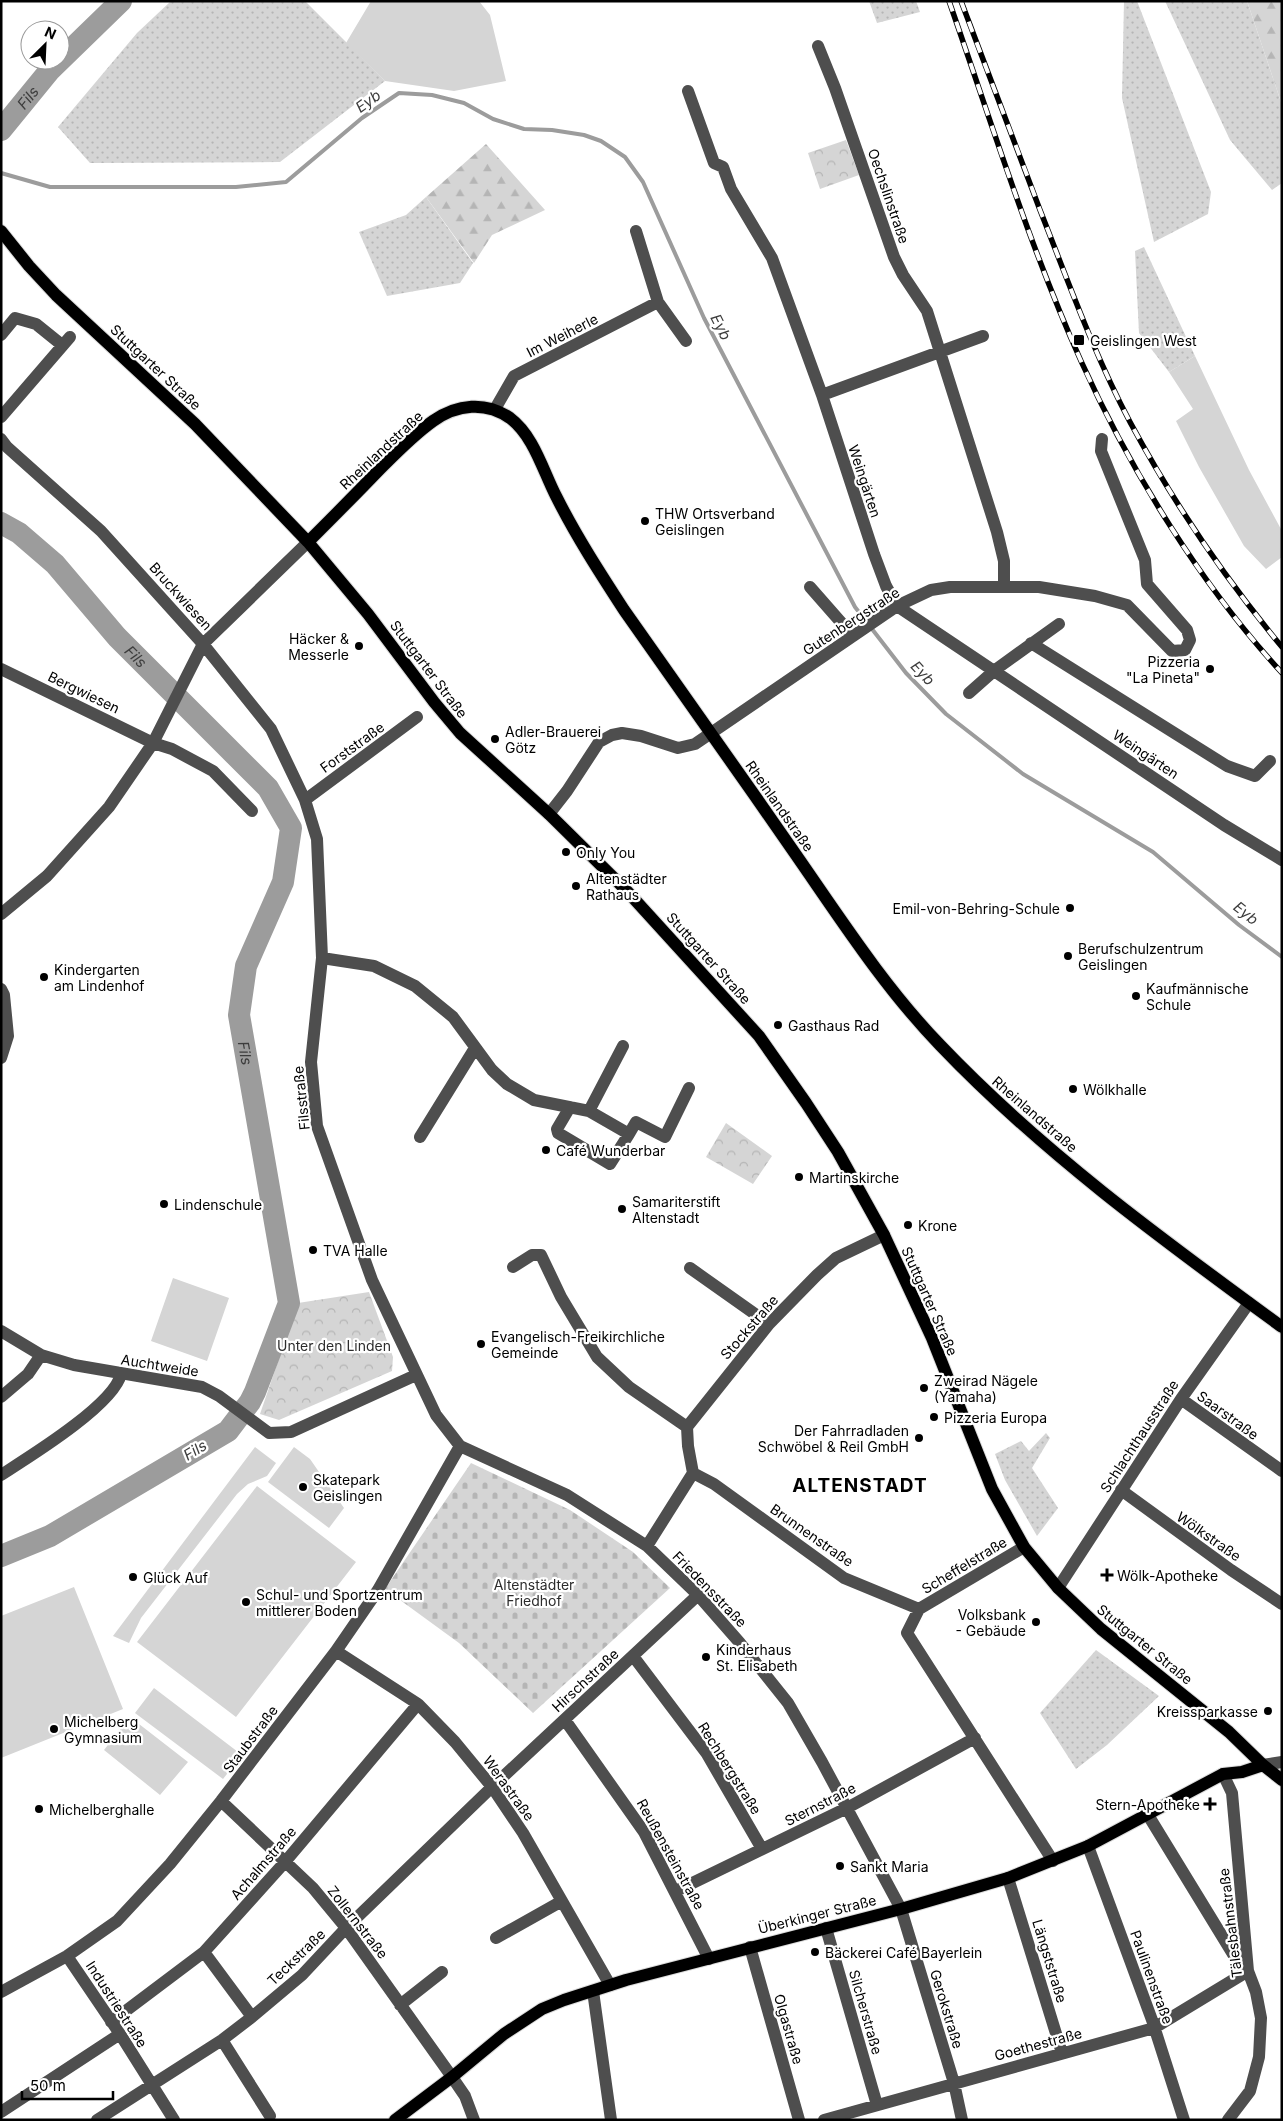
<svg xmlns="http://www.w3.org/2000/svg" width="1283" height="2121" viewBox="0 0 1283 2121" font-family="Inter,sans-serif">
  <defs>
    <pattern id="grass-dots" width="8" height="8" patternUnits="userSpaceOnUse" patternTransform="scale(1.25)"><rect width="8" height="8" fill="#d5d5d5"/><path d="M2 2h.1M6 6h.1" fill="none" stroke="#b5b5b5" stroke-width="1.8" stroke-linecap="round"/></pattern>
    <pattern id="forest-firs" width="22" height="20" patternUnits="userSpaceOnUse" patternTransform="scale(1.25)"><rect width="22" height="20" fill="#d5d5d5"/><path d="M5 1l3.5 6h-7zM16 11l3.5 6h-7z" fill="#b5b5b5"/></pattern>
    <pattern id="cemetery-stones" width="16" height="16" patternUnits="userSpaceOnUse" patternTransform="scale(1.25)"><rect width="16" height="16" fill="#d5d5d5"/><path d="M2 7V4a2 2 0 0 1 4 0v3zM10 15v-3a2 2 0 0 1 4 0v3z" fill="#b5b5b5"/></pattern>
    <pattern id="park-crowns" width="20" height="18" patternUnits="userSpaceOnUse" patternTransform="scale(1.25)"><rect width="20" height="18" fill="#d5d5d5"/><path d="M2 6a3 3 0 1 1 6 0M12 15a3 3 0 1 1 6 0" fill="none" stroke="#b5b5b5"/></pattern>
  </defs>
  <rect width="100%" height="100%" fill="#fff"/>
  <!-- grass -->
  <path fill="url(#grass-dots)" d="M171,1H305L385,81L280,162L90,163L58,127L137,33Z
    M869,1H916L920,12L877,23Z
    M1124,1H1137L1211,192L1208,214L1154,242L1122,98Z
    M1165,1H1247L1282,105V183L1272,190L1230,140Z
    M426,197L473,263L460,283L387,296L359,232L406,215Z
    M1144,247L1195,356L1169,372L1139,333L1135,251Z
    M1046,1433L1050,1438L1032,1468L1058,1508L1037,1536L1005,1480L995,1454L1021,1441L1029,1451Z
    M1096,1650L1159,1696L1107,1745L1076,1769L1040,1713Z"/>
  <!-- forest -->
  <path fill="url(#forest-firs)" d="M1247,1H1282V105Z
    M486,144L545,210L492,235L474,263L426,197Z"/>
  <!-- cemetery -->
  <path fill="url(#cemetery-stones)" d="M471,1463L570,1510L633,1552L670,1588L533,1713L459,1643L385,1589Z"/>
  <!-- park -->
  <path fill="url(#park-crowns)" d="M846,140L859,175L820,189L808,153Z
    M726,1123L772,1156L753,1184L706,1157Z
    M369,1292L393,1357L392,1371L279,1420L260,1414L298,1303Z"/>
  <!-- garden -->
  <path fill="#d5d5d5" d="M371,1H479L490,15L506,81L454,91L385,81L346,43Z
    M1195,356L1249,470L1282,531V557L1266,569L1244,546L1199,467L1176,421L1193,409L1169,372Z
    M173,1278L229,1298L207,1361L151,1341Z
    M255,1447L276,1463L267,1476L248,1484L237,1494L141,1618L129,1643L113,1636Z
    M294,1447L310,1459L344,1508L329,1528L268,1482Z
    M257,1486L356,1562L236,1717L137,1642Z
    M74,1587L123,1709L1,1758V1616Z
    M154,1688L242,1755L223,1779L135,1713Z
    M130,1717L188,1762L160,1795L104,1750Z"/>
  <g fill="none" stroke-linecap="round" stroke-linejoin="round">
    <!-- stream -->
    <path stroke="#9c9c9c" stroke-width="4" d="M1,173L50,187H236L286,182L362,118L399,93L432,95L464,103L493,119L524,129L552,130L584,135L601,141L625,157L643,182L704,318L855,607L906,673L946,714L1023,774L1153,852L1239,925L1282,957"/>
    <!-- river -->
    <g stroke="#9c9c9c" stroke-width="22">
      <path id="s1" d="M1,130L50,70L121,1"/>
      <path id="s2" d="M1,523L19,533L55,564L117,637L268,788L291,828L283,882L246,966L239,1015L289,1303L255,1392L250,1402L228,1431L50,1536L1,1556"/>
    </g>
    <defs>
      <path id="major" d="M1,231L29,266L56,295L195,424L308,542L368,614L434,702L460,733L549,814L626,890L759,1036L806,1103L838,1152L884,1235L932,1338L992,1489L1024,1547L1058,1588L1101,1629L1229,1732L1263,1765L1282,1780
        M308,542C331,519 354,496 377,472C395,454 412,436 433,421C457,404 486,401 510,418C534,436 543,471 556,496C576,536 600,573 624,610C681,691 738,771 794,852C840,918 884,987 940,1045C1042,1152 1163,1240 1282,1327
        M395,2120L452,2077L504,2034L542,2009L564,2000L626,1980L901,1909L1008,1878L1088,1846L1223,1774L1242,1772L1263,1765"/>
    </defs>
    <!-- major casing -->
    <use href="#major" stroke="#dbdbdb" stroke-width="14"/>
    <!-- minor -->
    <path stroke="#4e4e4e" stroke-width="12" d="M818,46L835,88L894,257L903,275L927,311L997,532L1004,561V586
      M688,91L714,163L723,167L731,189L772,258L822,395L874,554L886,586L897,606L1224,825L1282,860
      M658,302L686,341
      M1,335L15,318L36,324L62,345
      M822,395L983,336
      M495,409L514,376L658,302L636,231
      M1,417L70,337
      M1,439L7,447L101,531L203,644L271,729L305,800L317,839L322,958L311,1062L317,1126L372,1280L436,1415L460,1446L567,1495L647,1546L698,1595L740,1643L788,1703L822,1762L901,1909L954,2083L962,2120
      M810,587L853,636
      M1031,643L1227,766L1255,776L1270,761
      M1,669L153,743L172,749L213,771L252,811
      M969,693L995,670L1059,624
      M305,800L417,717
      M549,814L567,791L599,742L612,735L622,733L641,736L678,748L695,744L897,606L931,590L950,587H1039L1095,596L1127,605L1172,651L1185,650L1190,640L1187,630L1147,584L1145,560L1101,451L1102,439
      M1,914L47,876L109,807L153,743L203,644L308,542
      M322,958L374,966L415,986L453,1017L492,1070L507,1084L534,1100L589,1111L623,1046
      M1,989L4,995L8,1036L1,1058
      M570,1107L557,1129L558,1133L610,1164L629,1134
      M589,1111L629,1134L636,1122L665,1137L689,1088
      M420,1137L475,1048
      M513,1267L532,1255H541L561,1297L597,1357L629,1387L687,1427
      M690,1268L769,1324
      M1,1331L41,1355L74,1365L202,1387L219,1396L269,1433L291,1432L416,1375
      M1,1397L28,1374L41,1355
      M1181,1399L1282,1471
      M693,1473L688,1446L687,1427L769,1324L817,1275L836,1258L884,1235
      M1,1475C29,1457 114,1405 121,1374
      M1121,1490L1231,1570L1282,1604
      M647,1546L693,1473L714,1484L844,1578L919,1609L907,1633L1053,1861
      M1058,1588L1181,1399L1249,1303
      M919,1609L1024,1547
      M336,1651L418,1704L455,1742L492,1787L523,1833L610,1985
      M633,1656L707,1754L762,1849
      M565,1720L644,1832L709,1959
      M1263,1765L1282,1762
      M1223,1774L1232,1793L1248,1971L1256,1992L1261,2018L1259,2057L1250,2091L1228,2120
      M221,1801L313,1888L346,1928L452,2077L465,2096L474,2120
      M1148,1815L1233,1954L1248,1971
      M1088,1846L1152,2020L1184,2120
      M1008,1878L1062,2053
      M676,1891L847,1808L975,1738
      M826,1928L877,2105
      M496,1938L562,1901
      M750,1947L799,2120
      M204,1952L252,2017
      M67,1956L120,2034L174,2120
      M593,1991L611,2120
      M1,1992L67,1956L117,1921L170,1864L221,1801L336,1651L378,1590L460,1446
      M400,2005L442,1972
      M111,2022L204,1952L285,1862L418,1704
      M222,2040L270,2116
      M1,2112L120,2034
      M97,2120L222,2040L252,2017L302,1975L346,1928L492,1787L698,1595
      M824,2120L1154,2028L1248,1971"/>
    <!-- major -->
    <use href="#major" stroke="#000" stroke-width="12"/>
    <defs>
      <path id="rail" d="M949,1C991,121 1029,245 1081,361C1130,470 1201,585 1282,673
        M961,1C987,71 1014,140 1040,210C1068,281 1094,354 1130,422C1173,502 1224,577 1282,647"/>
    </defs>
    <!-- rail casing -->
    <use href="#rail" stroke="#000" stroke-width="5.5"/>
    <!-- rail -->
    <use href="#rail" stroke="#fff" stroke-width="4" stroke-dasharray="11" stroke-linecap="butt"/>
  </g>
  <!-- markers -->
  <g fill="#000" stroke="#fff" stroke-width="2">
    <rect x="1073" y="334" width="12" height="12" rx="2.5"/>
    <circle cx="645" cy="521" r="5"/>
    <circle cx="359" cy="646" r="5"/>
    <circle cx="1210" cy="669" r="5"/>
    <circle cx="495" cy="739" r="5"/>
    <circle cx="566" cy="852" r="5"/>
    <circle cx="576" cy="886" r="5"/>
    <circle cx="1070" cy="908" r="5"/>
    <circle cx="1068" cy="956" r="5"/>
    <circle cx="44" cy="977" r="5"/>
    <circle cx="1136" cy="996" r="5"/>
    <circle cx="778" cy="1025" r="5"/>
    <circle cx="1073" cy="1089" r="5"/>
    <circle cx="546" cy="1150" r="5"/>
    <circle cx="799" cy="1177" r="5"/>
    <circle cx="164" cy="1204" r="5"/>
    <circle cx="622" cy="1209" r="5"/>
    <circle cx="908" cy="1225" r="5"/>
    <circle cx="313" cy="1250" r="5"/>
    <circle cx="481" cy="1344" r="5"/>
    <circle cx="924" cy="1388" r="5"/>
    <circle cx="934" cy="1417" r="5"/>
    <circle cx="919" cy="1438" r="5"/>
    <circle cx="303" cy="1487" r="5"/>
    <path d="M1104.5 1567.5h5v5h5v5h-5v5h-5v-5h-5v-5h5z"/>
    <circle cx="133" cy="1577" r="5"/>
    <circle cx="246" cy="1602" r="5"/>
    <circle cx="1036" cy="1622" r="5"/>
    <circle cx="706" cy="1657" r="5"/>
    <circle cx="1268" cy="1711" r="5"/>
    <circle cx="54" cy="1729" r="5"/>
    <path d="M1207.5 1796.5h5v5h5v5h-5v5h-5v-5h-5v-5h5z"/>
    <circle cx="39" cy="1809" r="5"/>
    <circle cx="840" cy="1866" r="5"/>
    <circle cx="815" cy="1952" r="5"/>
  </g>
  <g text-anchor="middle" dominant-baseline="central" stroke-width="4.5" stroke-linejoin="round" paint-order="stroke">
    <!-- street labels -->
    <g font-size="14" fill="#000" stroke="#fff">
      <text transform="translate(889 196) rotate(71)">Oechslinstraße</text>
      <text transform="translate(562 335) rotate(-27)">Im Weiherle</text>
      <text transform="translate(156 367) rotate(43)">Stuttgarter Straße</text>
      <text transform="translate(381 450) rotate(-43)">Rheinlandstraße</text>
      <text transform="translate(865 481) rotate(72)">Weingärten</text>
      <text transform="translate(181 596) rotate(48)">Bruckwiesen</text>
      <text transform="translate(851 621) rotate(-33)">Gutenbergstraße</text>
      <text transform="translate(429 669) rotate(53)">Stuttgarter Straße</text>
      <text transform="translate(84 692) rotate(26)">Bergwiesen</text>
      <text transform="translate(352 747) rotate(-36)">Forststraße</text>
      <text transform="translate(1146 754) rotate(34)">Weingärten</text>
      <text transform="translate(780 806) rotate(55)">Rheinlandstraße</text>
      <text transform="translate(709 958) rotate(48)">Stuttgarter Straße</text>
      <text transform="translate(301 1098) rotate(-96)">Filsstraße</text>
      <text transform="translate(1035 1114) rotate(41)">Rheinlandstraße</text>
      <text transform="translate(930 1301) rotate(66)">Stuttgarter Straße</text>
      <text transform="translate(749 1327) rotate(-49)">Stockstraße</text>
      <text transform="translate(160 1365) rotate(9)">Auchtweide</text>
      <text transform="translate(1228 1415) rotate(36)">Saarstraße</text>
      <text transform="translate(1139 1436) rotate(-57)">Schlachthausstraße</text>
      <text transform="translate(812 1535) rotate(35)">Brunnenstraße</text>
      <text transform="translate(1209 1536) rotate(35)">Wölkstraße</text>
      <text transform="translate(964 1565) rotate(-31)">Scheffelstraße</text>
      <text transform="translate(710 1589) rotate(46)">Friedensstraße</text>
      <text transform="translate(1145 1644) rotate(39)">Stuttgarter Straße</text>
      <text transform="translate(585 1680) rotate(-43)">Hirschstraße</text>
      <text transform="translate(250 1739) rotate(-53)">Staubstraße</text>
      <text transform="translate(730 1768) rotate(58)">Rechbergstraße</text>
      <text transform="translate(509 1788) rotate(54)">Werastraße</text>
      <text transform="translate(820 1804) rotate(-27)">Sternstraße</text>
      <text transform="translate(671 1854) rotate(61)">Reußensteinstraße</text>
      <text transform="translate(263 1863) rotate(-49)">Achalmstraße</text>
      <text transform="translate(817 1914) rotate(-14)">Überkinger Straße</text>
      <text transform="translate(358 1922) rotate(52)">Zollernstraße</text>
      <text transform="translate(1230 1923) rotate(-97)">Tälesbahnstraße</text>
      <text transform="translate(296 1957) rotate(-44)">Teckstraße</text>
      <text transform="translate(1050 1961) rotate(73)">Längststraße</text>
      <text transform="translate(1152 1977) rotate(70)">Paulinenstraße</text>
      <text transform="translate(117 2004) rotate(57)">Industriestraße</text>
      <text transform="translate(947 2009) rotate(73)">Gerokstraße</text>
      <text transform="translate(866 2012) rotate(74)">Silcherstraße</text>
      <text transform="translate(789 2029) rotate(74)">Olgastraße</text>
      <text transform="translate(1038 2044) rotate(-15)">Goethestraße</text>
    </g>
    <!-- poi labels -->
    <g font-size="14" fill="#000" stroke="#fff" text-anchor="start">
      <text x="1090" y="340">Geislingen West</text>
      <text x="655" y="513">THW Ortsverband<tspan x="655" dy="16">Geislingen</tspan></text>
      <text x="349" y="638" text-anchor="end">Häcker &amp;<tspan x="349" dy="16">Messerle</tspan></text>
      <text x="1200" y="661" text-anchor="end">Pizzeria<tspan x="1200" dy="16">"La Pineta"</tspan></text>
      <text x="505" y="731">Adler-Brauerei<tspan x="505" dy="16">Götz</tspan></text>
      <text x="576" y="852">Only You</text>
      <text x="586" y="878">Altenstädter<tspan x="586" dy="16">Rathaus</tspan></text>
      <text x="1060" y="908" text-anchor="end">Emil-von-Behring-Schule</text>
      <text x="1078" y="948">Berufschulzentrum<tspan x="1078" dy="16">Geislingen</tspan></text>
      <text x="54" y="969">Kindergarten<tspan x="54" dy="16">am Lindenhof</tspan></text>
      <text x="1146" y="988">Kaufmännische<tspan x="1146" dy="16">Schule</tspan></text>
      <text x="788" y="1025">Gasthaus Rad</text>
      <text x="1083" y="1089">Wölkhalle</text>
      <text x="556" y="1150">Café Wunderbar</text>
      <text x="809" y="1177">Martinskirche</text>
      <text x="632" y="1201">Samariterstift<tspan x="632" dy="16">Altenstadt</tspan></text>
      <text x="174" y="1204">Lindenschule</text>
      <text x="918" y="1225">Krone</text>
      <text x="323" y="1250">TVA Halle</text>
      <text x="491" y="1336">Evangelisch-Freikirchliche<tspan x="491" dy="16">Gemeinde</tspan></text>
      <text x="934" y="1380">Zweirad Nägele<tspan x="934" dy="16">(Yamaha)</tspan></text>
      <text x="944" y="1417">Pizzeria Europa</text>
      <text x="909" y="1430" text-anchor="end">Der Fahrradladen<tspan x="909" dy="16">Schwöbel &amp; Reil GmbH</tspan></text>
      <text x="313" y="1479">Skatepark<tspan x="313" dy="16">Geislingen</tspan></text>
      <text x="1117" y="1575">Wölk-Apotheke</text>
      <text x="143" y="1577">Glück Auf</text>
      <text x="256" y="1594">Schul- und Sportzentrum<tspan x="256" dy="16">mittlerer Boden</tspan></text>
      <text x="1026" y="1614" text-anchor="end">Volksbank<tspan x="1026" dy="16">- Gebäude</tspan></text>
      <text x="716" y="1649">Kinderhaus<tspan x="716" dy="16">St. Elisabeth</tspan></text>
      <text x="1258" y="1711" text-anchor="end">Kreissparkasse</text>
      <text x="64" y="1721">Michelberg<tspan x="64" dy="16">Gymnasium</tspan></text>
      <text x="1200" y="1804" text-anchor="end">Stern-Apotheke</text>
      <text x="49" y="1809">Michelberghalle</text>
      <text x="850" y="1866">Sankt Maria</text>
      <text x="825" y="1952">Bäckerei Café Bayerlein</text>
    </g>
    <!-- park labels -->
    <g font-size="14" fill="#2c2c2c" stroke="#fff">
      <text x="334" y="1345">Unter den Linden</text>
      <text x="534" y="1584">Altenstädter<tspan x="534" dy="16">Friedhof</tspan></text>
    </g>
    <!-- water labels -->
    <g font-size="15" font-style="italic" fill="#3d3d3d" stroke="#fff">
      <text stroke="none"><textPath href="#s1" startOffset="42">Fils</textPath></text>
      <text transform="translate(368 101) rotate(-35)">Eyb</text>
      <text transform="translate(721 327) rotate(63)">Eyb</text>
      <text stroke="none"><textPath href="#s2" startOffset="191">Fils</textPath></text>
      <text transform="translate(923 673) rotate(47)">Eyb</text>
      <text transform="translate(1246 913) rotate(39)">Eyb</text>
      <text stroke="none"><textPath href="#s2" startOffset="658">Fils</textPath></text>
      <text transform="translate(195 1450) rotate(-31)">Fils</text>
    </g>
    <!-- district labels -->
    <g font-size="19" font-weight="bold" letter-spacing="1" fill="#000" stroke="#fff">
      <text x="860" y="1485">ALTENSTADT</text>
    </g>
  </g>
  <!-- border -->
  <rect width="1283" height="2121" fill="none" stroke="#000000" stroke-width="5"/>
  <!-- north arrow -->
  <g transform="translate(45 45) rotate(24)"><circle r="24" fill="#ffffff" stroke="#999999"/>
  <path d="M0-4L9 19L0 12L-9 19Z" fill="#000000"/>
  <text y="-8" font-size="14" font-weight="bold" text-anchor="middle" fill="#000000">N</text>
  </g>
  <!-- scale -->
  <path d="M22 2091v8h91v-8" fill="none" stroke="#000000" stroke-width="2.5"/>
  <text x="30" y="2091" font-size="15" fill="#000000" stroke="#ffffff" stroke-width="4" paint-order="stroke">50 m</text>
</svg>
